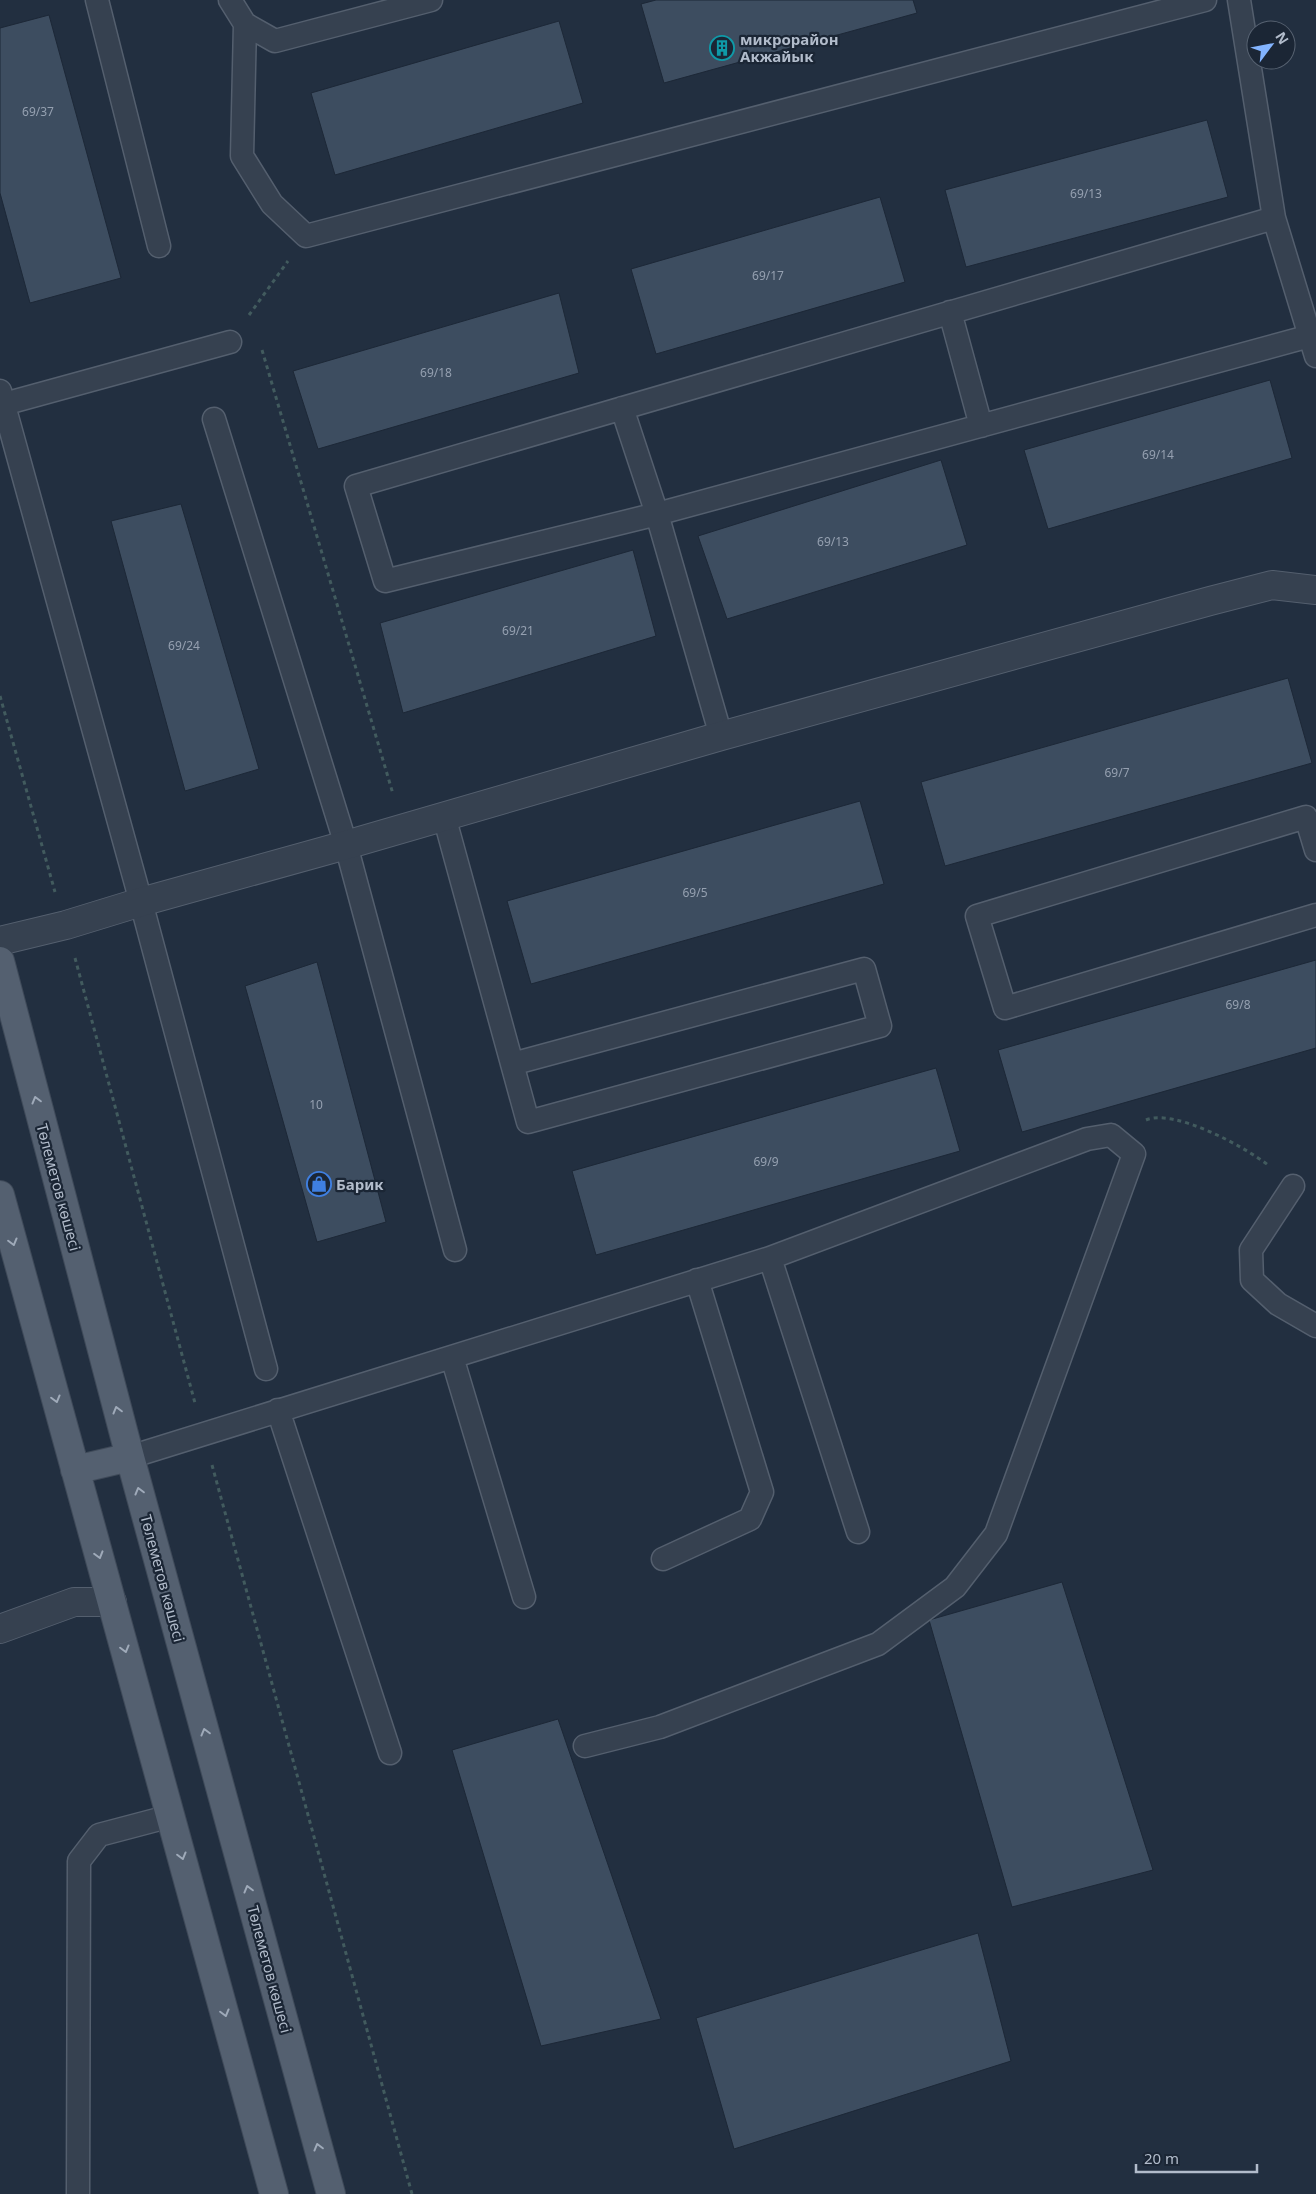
<svg xmlns="http://www.w3.org/2000/svg" width="1316" height="2194" viewBox="0 0 1316 2194" font-family="'Noto Sans',sans-serif">
  <rect width="100%" height="100%" fill="#222f40"/>
  <!-- building -->
  <path fill="#3d4d60" stroke="#1d2837" d="M656,0H913L917,13L664,83L641,4Z
    M49,15L121,278L30,303L0,193V28Z
    M559,21L583,103L335,175L311,93Z
    M1207,120L1228,197L966,267L945,190Z
    M880,197L905,282L656,354L631,269Z
    M559,293L579,373L318,449L293,371Z
    M1270,380L1292,458L1048,529L1024,450Z
    M941,460L967,545L727,619L698,536Z
    M181,504L259,769L185,791L111,521Z
    M633,550L656,636L403,713L380,623Z
    M1288,678L1312,763L945,866L921,782Z
    M860,801L884,884L531,984L507,901Z
    M1316,960V1048L1022,1132L998,1050Z
    M317,962L386,1222L317,1242L245,986Z
    M936,1068L960,1151L596,1255L572,1171Z
    M1062,1582L1153,1870L1012,1907L929,1620Z
    M558,1719L661,2019L541,2046L452,1750Z
    M978,1933L1011,2061L734,2149L696,2018Z"/>
  <g fill="none" stroke-linecap="round" stroke-linejoin="round">
    <defs>
      <path id="lane" d="M97,0L159,246
        M230,0L245,24L275,41L431,0
        M1239,0L1274,218
        M245,24L242,156L272,204L306,236L1205,0
        M950,312L981,426
        M1310,336L657,514L385,581L356,486L1274,218L1316,356
        M0,391L141,902L266,1369
        M4,404L230,342
        M622,408L657,514L721,736
        M214,419L346,845L455,1250
        M444,816L528,1122L880,1026L864,969L512,1064
        M1316,850L1306,817L977,916L1005,1008L1316,915
        M1293,1186L1251,1250L1252,1280L1278,1304L1316,1326
        M770,1258L858,1532
        M452,1357L524,1597
        M278,1410L390,1753
        M130,1457L770,1258L1087,1139L1111,1135L1134,1154L996,1534L955,1587L878,1644L660,1727L585,1746
        M663,1559L750,1519L762,1492L697,1280
        M78,2194L79,1861L99,1835L171,1816"/>
      <path id="street" d="M0,941L66,925L141,902L346,845L721,736L1210,601L1272,585L1316,590
        M0,1629L74,1602H112"/>
      <path id="primary" d="M0,961L130,1457L331,2194
        M0,1195L274,2194
        M75,1470L130,1457"/>
    </defs>
    <!-- lane casing -->
    <use href="#lane" stroke="#545f6e" stroke-width="25"/>
    <!-- street casing -->
    <use href="#street" stroke="#545f6e" stroke-width="30"/>
    <!-- primary casing -->
    <use href="#primary" stroke="#3f4a59" stroke-width="30"/>
    <!-- path -->
    <path stroke="#425b5e" stroke-width="3" stroke-dasharray="4 4" stroke-linecap="butt" d="M249,315L288,261
      M262,350L393,794
      M0,696L55,892
      M75,958L195,1403
      M1146,1120C1174,1108 1245,1147 1268,1165
      M212,1465L412,2194"/>
    <!-- lane -->
    <use href="#lane" stroke="#364150" stroke-width="22"/>
    <!-- street -->
    <use href="#street" stroke="#364150" stroke-width="28"/>
    <!-- primary -->
    <use href="#primary" stroke="#546070" stroke-width="28"/>
  </g>
  <!-- one-way arrows -->
  <defs><path id="oneway-chevron" d="M-2-3.5L2.5 0L-2 3.5" fill="none" stroke-width="1.6" stroke-linecap="round" stroke-linejoin="round" transform="scale(1.25)"/></defs>
  <g stroke="#9faab9">
    <use href="#oneway-chevron" transform="translate(36 1100) rotate(-105)"/>
    <use href="#oneway-chevron" transform="translate(13 1242) rotate(75)"/>
    <use href="#oneway-chevron" transform="translate(56 1399) rotate(75)"/>
    <use href="#oneway-chevron" transform="translate(117 1410) rotate(-105)"/>
    <use href="#oneway-chevron" transform="translate(139 1491) rotate(-105)"/>
    <use href="#oneway-chevron" transform="translate(99 1555) rotate(74)"/>
    <use href="#oneway-chevron" transform="translate(125 1649) rotate(75)"/>
    <use href="#oneway-chevron" transform="translate(205 1732) rotate(-105)"/>
    <use href="#oneway-chevron" transform="translate(182 1856) rotate(75)"/>
    <use href="#oneway-chevron" transform="translate(248 1889) rotate(-105)"/>
    <use href="#oneway-chevron" transform="translate(225 2013) rotate(75)"/>
    <use href="#oneway-chevron" transform="translate(318 2147) rotate(-105)"/>
  </g>
  <!-- icons -->
  <defs>
    <symbol id="building-ring" viewBox="-11 -11 22 22"><circle r="9.5" fill="#1b2635" stroke="#0f9aa8" stroke-width="1.5"/><path d="M-4-6H4V6H1V3H-1V6H-4ZM-2.5-4.3h1.7v1.8h-1.7ZM.8-4.3h1.7v1.8H.8ZM-2.5-1h1.7V.8h-1.7ZM.8-1h1.7V.8H.8Z" fill="#0f9aa8"/></symbol>
    <symbol id="shop-ring" viewBox="-11 -11 22 22"><circle r="9.5" fill="#1b2635" stroke="#3f7fe0" stroke-width="1.5"/><path d="M-5-2.5h2.3a2.7 3.5 0 0 1 5.4 0H5L5.5 6h-11ZM-1.5-2.5h3a1.5 2.3 0 0 0-3 0Z" fill="#3f7fe0"/></symbol>
  </defs>
  <g fill-rule="evenodd">
    <use href="#building-ring" x="708" y="34" width="28" height="28"/>
    <use href="#shop-ring" x="305" y="1170" width="28" height="28"/>
  </g>
  <g text-anchor="middle" dominant-baseline="central" stroke-width="4.5" stroke-linejoin="round" paint-order="stroke">
    <!-- number labels -->
    <g font-size="12" fill="#95a0b0">
      <text x="38" y="111">69/37</text>
      <text x="1086" y="193">69/13</text>
      <text x="768" y="275">69/17</text>
      <text x="436" y="372">69/18</text>
      <text x="1158" y="454">69/14</text>
      <text x="833" y="541">69/13</text>
      <text x="518" y="630">69/21</text>
      <text x="184" y="645">69/24</text>
      <text x="1117" y="772">69/7</text>
      <text x="695" y="892">69/5</text>
      <text x="1238" y="1004">69/8</text>
      <text x="316" y="1104">10</text>
      <text x="766" y="1161">69/9</text>
    </g>
    <!-- poi labels -->
    <g font-size="15" font-weight="bold" fill="#b2bccb" stroke="#1b2635" text-anchor="start">
      <text x="740" y="39">микрорайон<tspan x="740" dy="17">Акжайык</tspan></text>
      <text x="336" y="1184">Барик</text>
    </g>
    <!-- street labels -->
    <g font-size="15" fill="#b2bccb" stroke="#1b2635">
      <text transform="translate(59 1187) rotate(75)">Төлеметов көшесі</text>
      <text transform="translate(163 1578) rotate(75)">Төлеметов көшесі</text>
      <text transform="translate(270 1969) rotate(75)">Төлеметов көшесі</text>
    </g>
  </g>
  <!-- north arrow -->
  <g transform="translate(1271 45) rotate(58)"><circle r="24" fill="#1b2635" stroke="#576271"/>
  <path d="M0-4L9 19L0 12L-9 19Z" fill="#83b4ff"/>
  <text y="-8" font-size="14" font-weight="bold" text-anchor="middle" fill="#b2bccb">N</text>
  </g>
  <!-- scale -->
  <path d="M1136 2164v8h121v-8" fill="none" stroke="#b2bccb" stroke-width="2.5"/>
  <text x="1144" y="2164" font-size="15" fill="#b2bccb" stroke="#1b2635" stroke-width="4" paint-order="stroke">20 m</text>
</svg>
